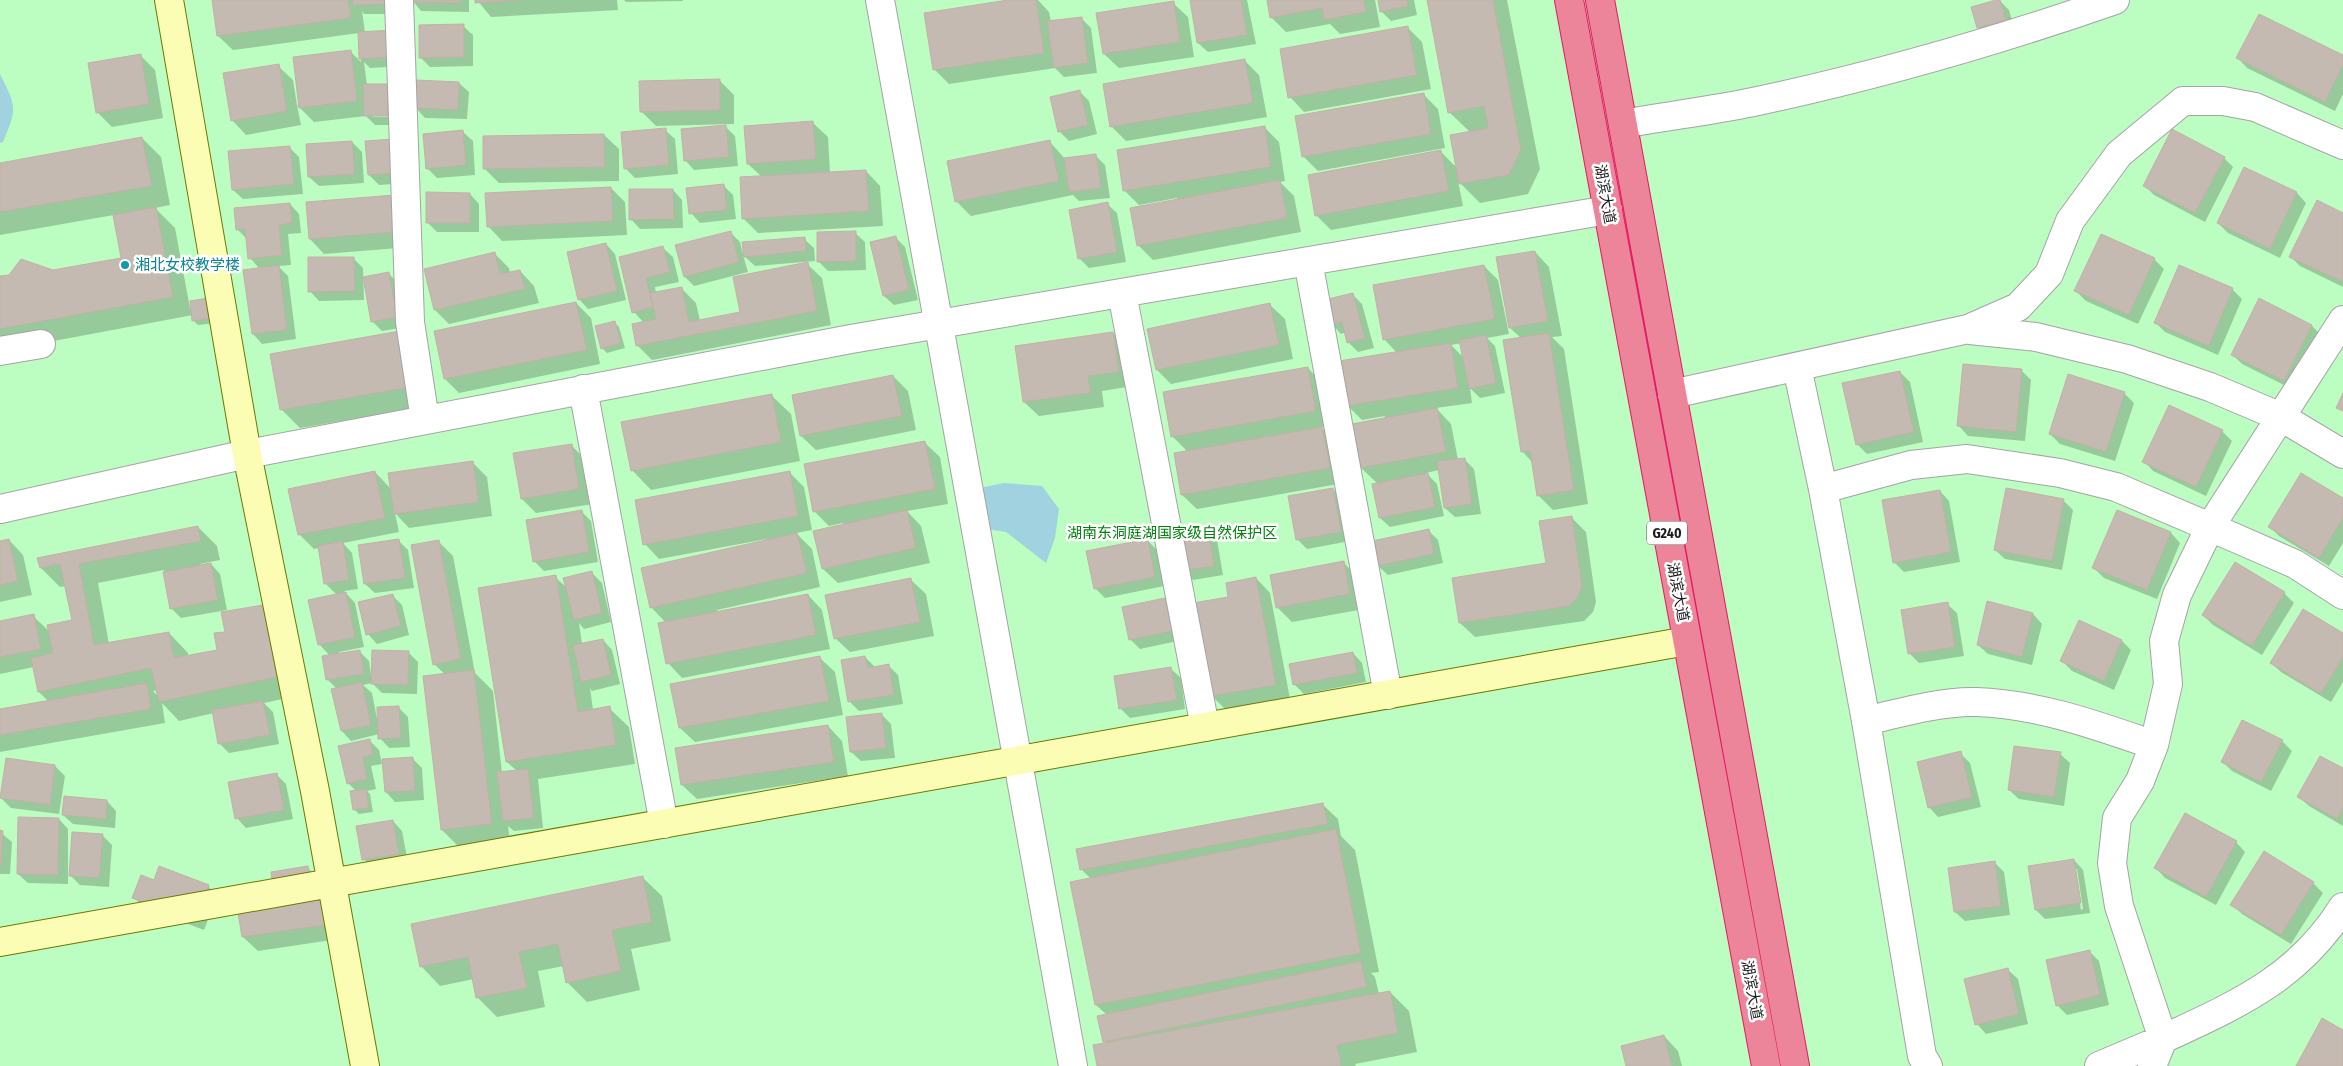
<svg xmlns="http://www.w3.org/2000/svg" width="2343" height="1066" viewBox="0 0 2343 1066" font-family="'Fira Sans Condensed','Noto Sans SC',sans-serif">
  <rect width="100%" height="100%" fill="#efebe3"/>
  <!-- park -->
  <path fill="#bcfdc1" d="M0,0H2343V1066H0Z"/>
  <!-- water -->
  <path fill="#a0d2e0" d="M0,74C17,108 17,108 3,142L0,143Z
    M1004,483L1042,486L1059,509L1055,538L1046,563L1006,532L988,529L969,490Z"/>
  <!-- shadow -->
  <path fill="#0003" fill-rule="evenodd" d="M213,0H400V14H364L362,11L365,33L404,66L370,68L364,62L367,85H387L396,95L397,125H375L366,116L314,122L297,105L301,125L246,135L232,120L278,66L293,80L297,105H299L350,51L361,62L359,33L233,50L218,36ZM394,114V117H373V115Z
    M412,0H469V12L421,11Z
    M477,0H617L618,10L491,17Z
    M624,0H683V1L626,2Z
    M1016,0H1038L1049,12L1051,22L1081,18L1091,28L1097,73L1064,77L1055,68L949,84L934,69Z
    M1191,0H1247L1256,44L1208,52L1198,43Z
    M1268,0H1375L1380,27L1340,34L1330,24L1286,32L1271,17Z
    M1379,0H1414L1417,15L1391,21L1382,12Z
    M1428,0H1507L1540,169L1528,194L1480,203L1458,181L1463,206L1331,230L1316,215L1441,152L1458,169L1470,132L1449,112Z
    M1999,0L2009,10L2015,30L1988,37L1979,27Z
    M1173,3L1188,17L1194,57L1119,68L1104,54Z
    M463,26L473,35V66L430,67L420,57Z
    M1408,28L1422,42L1431,89L1304,112L1290,97Z
    M140,55L155,70L163,118L112,127L98,113Z
    M2343,56V94L2335,111L2247,68L2238,58Z
    M1245,61L1259,75L1267,117L1126,141L1112,127Z
    M719,80L734,95V124L656,126L641,111Z
    M459,83L469,92L467,119L425,118L416,108Z
    M1079,91L1089,101L1097,134L1069,141L1059,131Z
    M1423,94L1438,109L1445,148L1318,171L1304,157Z
    M813,123L828,137L830,173L866,171L880,186L883,226L758,233L743,218L762,177L748,164Z
    M726,127L735,136L738,166L694,170L685,160Z
    M1264,127L1279,142L1285,181L1280,182L1294,196L1301,232L1153,260L1139,246L1178,201L1177,198L1139,205L1124,190Z
    M665,130L675,139L678,174L635,178L625,168Z
    M463,132L473,141L475,175L437,178L427,168Z
    M604,135L619,149V181L499,183L484,168Z
    M142,138L161,157L170,205L155,208L175,228L190,308L208,300L215,323L198,325L193,320V315L0,351V278L53,272L122,259L114,215L0,235V165Z
    M352,142L362,152L364,183L319,186L309,177Z
    M1050,142L1065,159L1095,155L1105,165L1110,198L1079,201L1073,195L971,216L956,201Z
    M289,147L299,157L303,194L243,199L233,190Z
    M404,150L406,183L379,185L369,175Z
    M2224,158L2233,167L2205,222L2154,195L2144,185Z
    M2245,168L2297,193L2306,203L2280,258L2228,233L2218,223Z
    M723,185L733,195L736,219L700,223L691,213Z
    M611,188L625,202L627,235L502,241L488,226Z
    M673,190L682,200L683,228L640,229L631,219Z
    M470,194L479,204V232H437L427,222Z
    M394,196L411,247L324,254L310,239Z
    M290,204L299,214L301,233L288,234L291,265L278,266L288,276L296,339L262,344L253,334L260,269L250,258L248,240L237,229Z
    M1107,204L1117,213L1126,262L1089,268L1080,259L1071,211Z
    M2343,214V287L2300,266L2291,257Z
    M730,232L740,242L743,254L804,239L814,248L815,261L755,266L743,255L748,272L694,286L685,277Z
    M855,233L865,242L866,270L828,271L819,262Z
    M895,237L905,247L918,300L894,305L884,296Z
    M606,244L615,254L626,300L588,309L579,299Z
    M663,248L673,257L679,282L655,287L656,293L682,289L696,303L700,321L741,313L807,264L822,278L831,325L652,360L637,345L644,323L634,312L621,258Z
    M1535,252L1549,267L1562,336L1552,337L1564,349L1588,504L1553,510L1538,495L1533,463L1522,451V339L1510,328Z
    M494,253L509,268L510,273L520,271L534,286L539,303L449,324L435,310Z
    M353,258L363,268L364,300L319,301L310,291Z
    M2154,259L2164,269L2138,324L2086,301L2076,291Z
    M1484,266L1498,280L1509,334L1487,338L1495,346L1505,393L1480,398L1470,388L1472,403L1436,408L1451,424L1458,460L1464,459L1474,469L1481,514L1455,517L1445,508L1439,470L1426,473L1437,484L1444,516L1390,527L1380,518L1378,484L1361,468L1385,416L1362,420L1347,405L1397,353L1385,340L1374,286ZM1461,343L1464,358L1451,345Z
    M2180,267L2233,290L2242,299L2218,355L2165,332L2156,323Z
    M389,274L398,283L406,327L382,331L372,321Z
    M1352,294L1362,304L1374,348L1358,352L1349,343L1346,332L1341,334L1332,324Z
    M576,303L591,318L600,364L459,393L445,379Z
    M1270,305L1285,319L1293,359L1171,384L1157,370Z
    M615,323L619,327L625,348L607,353L602,348Z
    M2312,326L2321,335L2294,390L2242,364L2233,355Z
    M400,332L429,406L300,428L281,409Z
    M1113,333L1127,348L1133,386L1102,391L1104,407L1039,416L1024,402Z
    M1308,368L1322,383L1330,426L1321,427L1337,442L1344,483L1197,509L1182,495L1175,454L1188,452L1172,436Z
    M2021,370L2031,380L2025,441L1968,436L1959,426Z
    M1900,372L1910,382L1923,442L1867,454L1857,444Z
    M893,376L908,391L916,430L816,450L801,436Z
    M2124,393L2134,403L2115,461L2060,444L2050,434Z
    M771,395L791,414L800,461L651,490L632,470Z
    M2222,431L2232,441L2206,496L2153,471L2144,461Z
    M925,443L940,457L948,504L907,511L921,526L930,563L838,583L823,569L814,532L843,526V523L829,526L814,511Z
    M571,445L586,460L593,504L536,513L522,499Z
    M472,462L487,477L492,516L409,528L395,513L399,532L343,543L352,553L358,589L344,591L355,603L364,647L339,652V654L359,651L369,661L371,675L408,652L418,662L417,694L382,693L372,683L363,685L372,693L377,719L399,708L408,717L410,747L389,748L380,738L379,734L351,741L342,731L337,689L327,679L330,656L319,644L337,595L325,583L319,548L314,549L300,535L375,472L391,489Z
    M790,473L804,487L812,530L796,533L812,549L820,587L717,610L718,613L808,595L822,610L830,649L682,678L668,663L666,623L651,607L768,541L767,539L659,559L645,544Z
    M1333,489L1342,499L1350,541L1307,549L1297,539Z
    M1940,491L1949,501L1960,562L1904,572L1894,562Z
    M2063,500L2073,510L2062,570L2005,559L1995,550Z
    M2343,500V543L2329,566L2279,536L2270,527Z
    M2117,511L2171,533L2180,543L2157,599L2104,578L2094,568Z
    M582,512L591,521L598,562L544,571L534,561Z
    M1571,517L1586,532L1596,602L1593,612L1584,621L1475,637L1460,623L1547,565Z
    M198,527L217,546L220,560L200,564V566L211,564L220,574L227,610L181,618L171,608L164,570L98,583L109,644L169,633L188,653V656L219,651L226,633L263,606L282,625L296,696L264,703L273,712L279,744L229,753L219,743L214,713L179,721L162,703L165,723L0,752V710L49,702L39,692L34,667L0,674V622L33,616L50,632L74,621L66,586L60,587L41,568ZM157,690L159,697L153,691Z
    M1207,530L1217,540L1223,575L1193,580L1183,571Z
    M1428,530L1438,540L1443,563L1388,575L1378,566Z
    M9,540L23,555L32,595L0,602V542Z
    M398,540L408,550L414,588L375,593L365,584Z
    M1147,540L1157,550L1164,586L1105,598L1095,588Z
    M438,541L453,556L475,673L493,691L502,773L517,771L507,762L555,577L567,588L592,573L602,583L611,622L584,629L579,623L582,644L603,640L612,650L620,684L592,691L590,688L593,710L609,708L629,727L635,764L538,779L543,828L514,831L508,826L510,843L461,849L442,830L446,675L434,664Z
    M1344,563L1358,577L1364,609L1292,622L1277,607Z
    M2235,564L2284,593L2294,603L2262,655L2213,625L2203,615Z
    M1256,578L1270,593L1290,699L1226,710L1212,696L1230,598Z
    M911,580L926,594L934,636L850,652L835,638Z
    M392,595L402,605L409,635L377,644L368,634Z
    M1165,599L1175,609L1182,640L1140,649L1130,639Z
    M1947,604L1957,613L1964,656L1919,663L1910,654Z
    M2033,614L2042,624L2032,665L1988,654L1978,645Z
    M2343,635V682L2331,702L2281,672L2271,663Z
    M2122,641L2131,650L2114,690L2072,671L2062,661Z
    M1353,653L1362,663L1366,682L1304,694L1294,684Z
    M865,657L875,667L888,665L898,675L903,704L859,711L849,701Z
    M820,658L835,672L843,715L695,742L680,728Z
    M1171,669L1181,678L1185,709L1130,718L1120,708Z
    M881,714L891,724L895,758L861,761L851,752Z
    M828,726L842,741L848,776L697,799L682,785Z
    M369,740L379,750L382,764L371,766L376,789L367,791L370,794L373,812L359,814L355,810L356,791L348,783Z
    M2282,741L2292,751L2271,791L2232,771L2223,762Z
    M1960,753L1970,763L1981,807L1938,817L1929,807Z
    M2060,754L2070,763L2064,806L2019,799L2009,790Z
    M413,759L422,768L424,800L395,802L386,792Z
    M55,766L65,776L59,814L11,808L1,798Z
    M2343,770V826L2309,806L2299,797Z
    M276,774L286,784L293,819L246,828L237,818Z
    M107,801L116,811L115,828L73,824L63,815Z
    M1323,805L1338,819L1341,836L1355,850L1379,972L1371,973L1375,977L1379,994L1390,992L1409,1011L1417,1052L1355,1064L1356,1066H1098L1106,1043L1104,1041L1107,1015L1096,1005L1091,879L1081,869Z
    M59,819L68,829V884L28,883L18,874Z
    M393,821L402,831L408,863L373,869L364,859Z
    M0,832L12,842L10,874H0Z
    M103,836L112,845L109,887L80,885L70,875Z
    M2236,842L2245,852L2216,905L2165,878L2156,868Z
    M2074,860L2083,870L2090,913L2045,919L2036,910ZM2075,869H2077L2083,909L2081,910Z
    M1994,862L2004,872L2010,915L1965,921L1955,912Z
    M307,867L322,882L345,938L258,951L243,937L239,908Z
    M642,877L662,896L671,941L631,949L640,990L587,1002L567,982L564,966L538,971L545,1007L497,1017L477,997L474,979L440,986L421,966Z
    M155,881L208,886L217,896L204,930L143,907L134,897Z
    M2313,883L2323,893L2291,944L2242,914L2232,904Z
    M2089,951L2099,961L2109,1005L2067,1015L2057,1005Z
    M2008,970L2018,979L2028,1024L1986,1034L1977,1024Z
    M1664,1036L1678,1051L1682,1066H1628Z"/>
  <!-- building -->
  <path fill="#c4bab2" stroke="#c2b1a4" d="M212,0H348L351,18L217,36Z
    M353,0H391V4L353,5Z
    M410,0H460V3L410,2Z
    M475,0H525L475,3Z
    M1008,0H1036L1044,53L933,70L924,13Z
    M1190,0H1241L1247,35L1197,43Z
    M1267,0H1364L1366,12L1324,20L1322,8L1270,18Z
    M1378,0H1407L1408,6L1380,12Z
    M1427,0H1493L1521,150L1509,175L1459,184L1450,135L1488,128L1484,106L1448,113Z
    M1996,0H2000L2006,20L1977,28L1971,7Z
    M1174,1L1180,42L1103,54L1096,13Z
    M2259,14L2343,55V65L2325,102L2236,58Z
    M1082,17L1088,63L1054,68L1047,21Z
    M464,24V57L419,58V25Z
    M1408,26L1417,75L1288,98L1280,49Z
    M394,30L395,57L359,59L358,32Z
    M351,50L357,101L299,108L293,57Z
    M141,54L149,104L96,113L88,63Z
    M1245,59L1253,103L1110,127L1103,84Z
    M279,64L287,111L231,121L223,73Z
    M720,79V110L640,112L639,81Z
    M416,80L459,82L458,110L414,108Z
    M363,84H387L388,116H364Z
    M1080,90L1088,125L1058,132L1050,97Z
    M1424,93L1431,134L1302,157L1295,116Z
    M813,121L816,159L747,164L744,126Z
    M726,125L729,157L684,161L681,129Z
    M1265,126L1271,167L1123,191L1117,150Z
    M666,128L669,165L624,169L621,132Z
    M2172,129L2225,157L2195,213L2143,186Z
    M463,130L466,165L426,169L423,134Z
    M604,134L605,167L483,169V136Z
    M142,137L152,186L0,212V163Z
    M394,139L397,173L368,175L365,141Z
    M1050,140L1059,181L955,202L947,161Z
    M352,141L355,174L308,177L306,144Z
    M290,146L294,184L232,190L228,151Z
    M1441,150L1449,191L1315,216L1308,175Z
    M1096,154L1101,188L1069,192L1064,158Z
    M2244,167L2297,192L2270,249L2217,223Z
    M866,170L869,211L742,219L740,177Z
    M1280,180L1287,218L1137,246L1130,208Z
    M724,184L727,210L689,214L686,188Z
    M611,187L613,221L487,227L485,193Z
    M629,189H673L674,219L629,220Z
    M426,192L470,193V223H426Z
    M395,195L397,232L309,239L306,202Z
    M2317,200L2343,213V282L2289,257Z
    M1108,202L1117,252L1078,259L1069,210Z
    M290,203L292,223L279,225L282,255L248,259L245,229L236,230L234,208Z
    M156,207L173,297L0,329V276L9,275L21,259L53,270L121,258L113,215Z
    M731,231L739,262L684,277L675,245Z
    M856,231V261L817,262V232Z
    M2101,234L2155,258L2129,315L2074,291Z
    M896,236L909,290L883,296L870,242Z
    M805,237L806,251L744,257L742,242Z
    M606,243L617,291L578,300L567,252Z
    M663,246L670,272L646,278L653,307L632,313L619,257Z
    M1535,251L1548,321L1509,328L1496,257Z
    M495,252L500,274L520,270L525,289L434,310L424,269Z
    M308,257H354L355,291L308,292Z
    M808,262L817,311L636,346L632,324L656,319L650,293L682,287L689,322L740,312L733,277Z
    M279,265L287,330L252,334L243,270Z
    M1484,265L1495,319L1383,340L1373,285Z
    M2179,265L2233,288L2209,346L2154,323Z
    M389,272L397,317L371,322L363,277Z
    M1353,293L1365,338L1347,343L1342,322L1331,325L1324,300Z
    M208,298L211,318L192,321L190,301Z
    M2259,298L2312,325L2284,381L2231,355Z
    M576,302L587,350L444,379L434,331Z
    M1270,303L1279,345L1156,370L1147,329Z
    M615,321L621,343L601,349L595,326Z
    M400,331L411,387L280,410L270,354Z
    M1113,332L1119,372L1088,376L1091,393L1023,402L1015,346Z
    M1549,333L1574,490L1537,496L1530,451L1521,452L1503,340Z
    M1486,335L1496,383L1469,389L1459,340Z
    M1451,343L1458,388L1346,406L1339,361Z
    M1963,364L2022,369L2016,432L1957,426Z
    M1308,367L1316,411L1171,437L1163,392Z
    M1900,371L1914,432L1856,445L1842,383Z
    M2068,374L2125,392L2106,452L2049,434Z
    M893,375L902,416L800,436L792,395Z
    M2343,393V411L2336,408Z
    M772,394L781,442L631,471L621,422Z
    M2169,405L2223,430L2196,487L2142,462Z
    M1437,408L1446,452L1360,468L1352,424Z
    M1322,427L1330,468L1181,495L1174,453Z
    M925,441L935,489L813,512L804,464Z
    M572,444L579,489L521,499L513,453Z
    M1465,458L1472,504L1444,508L1437,461Z
    M473,461L479,502L394,514L388,473Z
    M375,471L385,518L298,535L288,489Z
    M790,471L798,516L643,545L635,500Z
    M1428,473L1435,507L1379,518L1372,484Z
    M2301,473L2343,498V518L2319,558L2268,527Z
    M1333,488L1341,532L1296,540L1288,496Z
    M2006,488L2064,499L2052,561L1994,550Z
    M1940,490L1951,552L1893,563L1882,500Z
    M582,510L589,552L533,562L526,520Z
    M907,510L916,548L822,569L813,531Z
    M2117,510L2171,532L2147,590L2092,568Z
    M1572,516L1582,587L1578,597L1569,606L1459,623L1452,578L1546,563L1539,521Z
    M198,526L201,541L79,564L94,645L169,632L174,658L217,650L214,633L225,632L221,612L263,605L277,677L159,702L151,668L38,692L31,658L53,653L47,625L72,620L60,564L40,568L37,558Z
    M1208,529L1214,566L1182,571L1176,534Z
    M1429,529L1434,554L1377,566L1372,541Z
    M797,533L807,573L650,608L641,568Z
    M9,539L18,581L0,585V541Z
    M399,539L405,578L364,584L358,545Z
    M1148,539L1155,577L1094,589L1086,551Z
    M439,540L461,659L433,665L411,545Z
    M343,541L349,580L324,584L318,546Z
    M1344,561L1350,594L1276,608L1270,575Z
    M2235,562L2285,592L2252,646L2202,615Z
    M211,563L218,600L170,609L163,572Z
    M592,571L602,613L574,620L563,578Z
    M556,575L578,712L610,706L616,745L506,762L478,588Z
    M1256,577L1276,685L1211,696L1193,603L1228,597L1226,583Z
    M911,578L920,622L834,639L825,595Z
    M346,592L355,637L318,645L308,600Z
    M393,594L401,626L366,635L358,602Z
    M808,594L816,635L666,664L658,623Z
    M1165,598L1173,631L1129,640L1122,607Z
    M1987,601L2033,613L2022,657L1977,645Z
    M1948,602L1955,647L1908,654L1901,610Z
    M2303,609L2343,633V657L2321,694L2270,663Z
    M34,614L41,649L0,657V621Z
    M2079,620L2122,640L2104,681L2060,661Z
    M603,639L611,675L581,682L573,645Z
    M360,650L364,674L326,680L322,656Z
    M372,650L409,651L408,685L371,684Z
    M1353,652L1357,673L1293,685L1289,664Z
    M820,656L829,701L679,728L670,684Z
    M865,656L868,668L889,664L894,695L848,702L841,660Z
    M1171,667L1177,700L1119,709L1114,676Z
    M474,670L492,824L441,830L423,676Z
    M362,682L371,725L341,731L331,689Z
    M147,683L151,709L0,735V709Z
    M263,701L270,735L218,744L212,710Z
    M399,706L401,738L378,739L377,707Z
    M882,713L886,748L850,752L846,717Z
    M2242,720L2283,740L2261,782L2221,762Z
    M828,725L834,762L681,785L675,748Z
    M370,739L373,755L363,757L367,779L347,784L338,746Z
    M2014,746L2061,752L2054,797L2008,790Z
    M1961,751L1972,797L1928,808L1917,762Z
    M2320,756L2343,768V808L2337,819L2297,797Z
    M413,757L415,791L385,792L382,759Z
    M6,758L55,765L50,805L0,798Z
    M528,769L534,818L503,821L497,772Z
    M277,773L284,810L235,819L228,782Z
    M366,789L369,808L353,810L350,791Z
    M64,796L107,800L106,819L62,815Z
    M1323,803L1328,824L1080,870L1076,849Z
    M2185,813L2237,841L2206,897L2154,868Z
    M18,817L59,818L58,875L17,874Z
    M393,820L399,854L362,860L356,826Z
    M1336,829L1361,953L1095,1005L1070,882Z
    M0,830L3,831L1,865H0Z
    M72,832L103,834L99,878L69,876Z
    M2264,851L2314,882L2281,935L2230,905Z
    M2074,859L2081,903L2035,910L2028,866Z
    M1995,861L2001,906L1954,912L1948,868Z
    M159,866L209,885L195,921L132,898L141,875L154,880Z
    M308,866L311,886L325,884L332,924L242,937L237,907L275,901L271,872Z
    M643,876L652,922L612,930L621,971L566,983L558,944L519,952L527,988L476,998L468,957L420,967L411,924Z
    M2090,950L2100,995L2056,1006L2046,960Z
    M1361,961L1367,987L1103,1042L1097,1016Z
    M2008,968L2019,1014L1975,1025L1964,979Z
    M1390,991L1398,1033L1337,1045L1341,1066H1097L1093,1045Z
    M2322,1018L2343,1030V1066H2296Z
    M1664,1035L1672,1066H1626L1621,1046Z"/>
  <g fill="none" stroke-linecap="round" stroke-linejoin="round">
    <defs>
      <path id="street" d="M399,0L410,322L425,420
        M880,0L1073,1066
        M1623,124C1666,116 1710,111 1753,102C1876,76 1997,41 2115,0
        M1308,261L1388,695
        M1122,293L1205,727
        M1970,330L2036,337L2127,359L2210,387L2281,417L2343,454
        M0,351L41,344
        M1797,367L1823,489
        M583,389L664,824
        M1672,394L1968,329L2018,307L2049,274L2070,221L2119,154L2183,101H2223L2255,107L2343,145
        M0,509L247,454L851,339L1608,210
        M1866,721C1899,713 1942,701 1976,702C2038,704 2096,725 2154,745L2168,684L2164,641L2177,595L2210,527L2343,320
        M1928,1066L1922,1056L1866,721L1823,489L1911,465L1967,459L2060,473L2116,487L2210,527L2295,564L2343,595
        M2099,1066L2163,1039L2119,906L2112,863L2117,818L2140,781L2154,745
        M2152,1066L2163,1039C2236,1005 2298,979 2343,907"/>
      <path id="secondary" d="M169,0L247,454L315,791L365,1066
        M0,942L1687,641"/>
      <path id="highway" d="M1569,0L1766,1066
        M1600,0L1795,1066"/>
    </defs>
    <!-- street casing -->
    <use href="#street" stroke="#a4a4a4" stroke-width="30"/>
    <!-- secondary casing -->
    <use href="#secondary" stroke="#6d7900" stroke-width="30"/>
    <!-- highway casing -->
    <use href="#highway" stroke="#e41961" stroke-width="30"/>
    <!-- street -->
    <use href="#street" stroke="#fff" stroke-width="28"/>
    <!-- secondary -->
    <use href="#secondary" stroke="#fafdb3" stroke-width="28"/>
    <!-- highway -->
    <use href="#highway" stroke="#ec8599" stroke-width="28"/>
  </g>
  <!-- markers -->
  <circle fill="#0f9aa8" stroke="#fff" stroke-width="2" cx="125" cy="265" r="5"/>
  <g text-anchor="middle" dominant-baseline="central" stroke-width="5" stroke-linejoin="round" paint-order="stroke">
    <!-- shield labels -->
    <rect fill="#fff" stroke="#616161" stroke-width="1" x="1647" y="521.5" width="40" height="23" rx="4"/>
    <g font-size="14" font-weight="bold" fill="#1d1d1d">
      <text x="1667" y="533">G240</text>
    </g>
    <!-- street labels -->
    <g font-size="15" fill="#1d1d1d" stroke="#fff">
      <text transform="translate(1605 194) rotate(80)">湖滨大道</text>
      <text transform="translate(1678 592) rotate(79)">湖滨大道</text>
      <text transform="translate(1752 990) rotate(80)">湖滨大道</text>
    </g>
    <!-- culture labels -->
    <g font-size="15" fill="#0d838f" stroke="#fff" text-anchor="start">
      <text x="135" y="265">湘北女校教学楼</text>
    </g>
    <!-- park labels -->
    <g font-size="15" fill="#05820e" stroke="#fff">
      <text x="1172" y="533">湖南东洞庭湖国家级自然保护区</text>
    </g>
  </g>
</svg>
